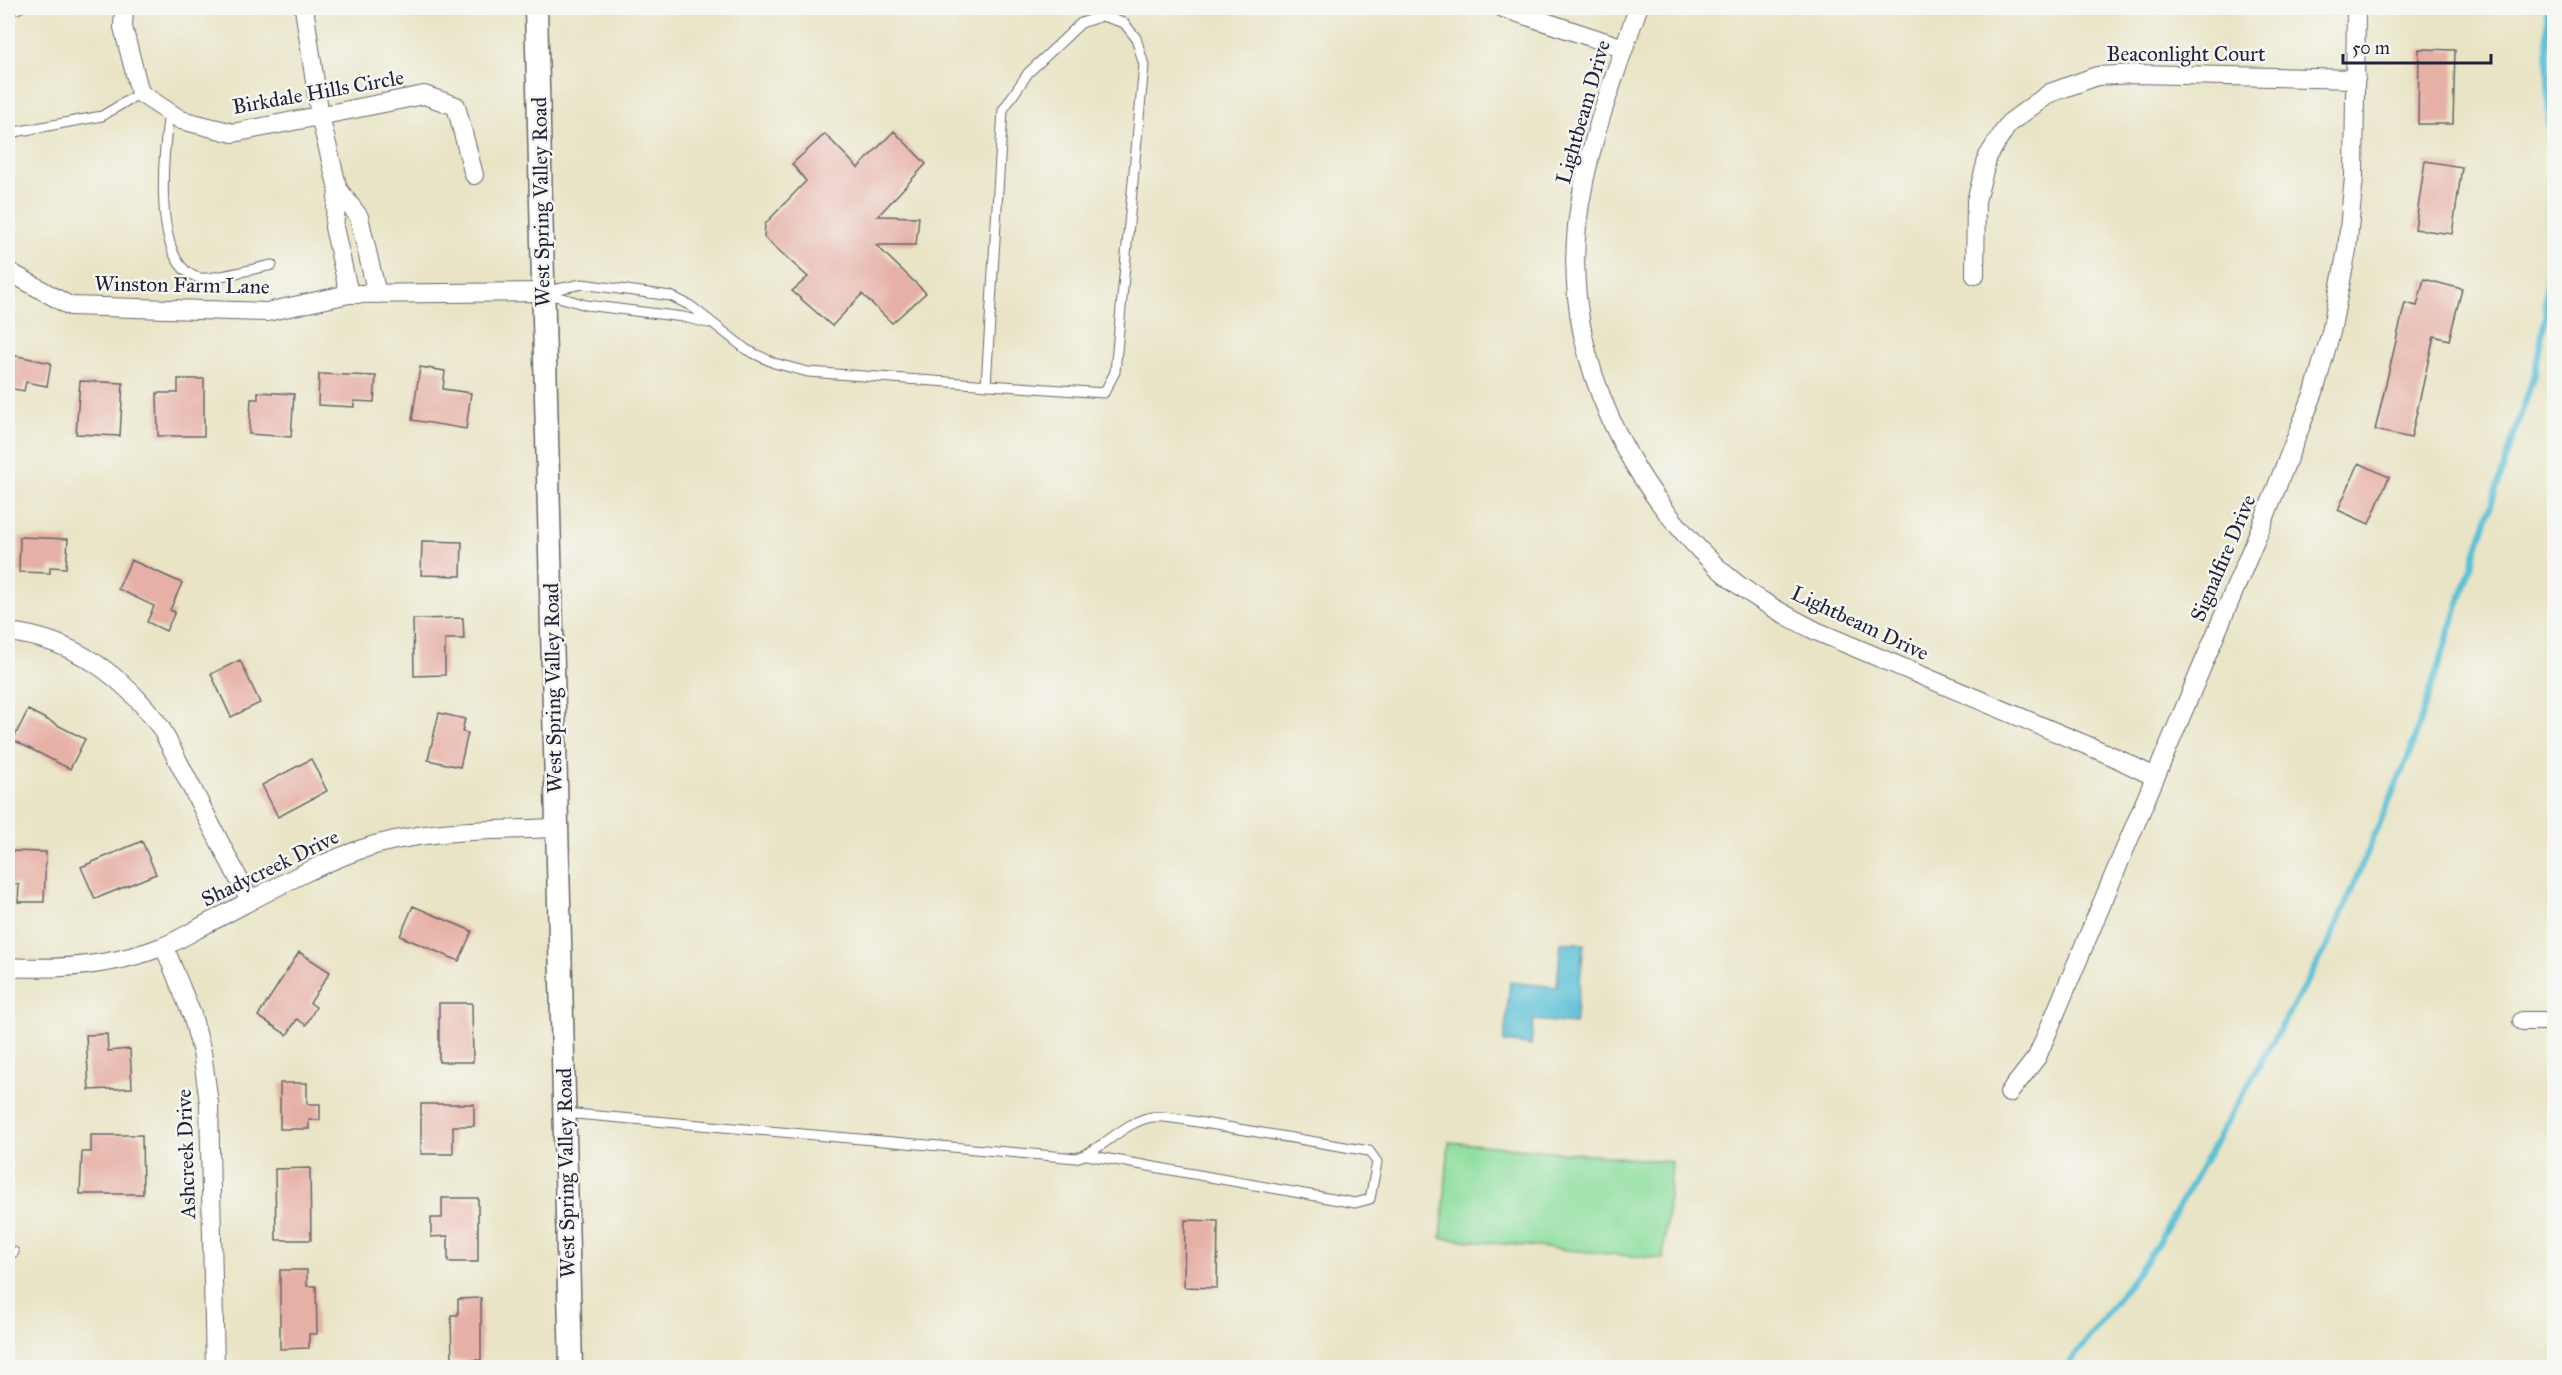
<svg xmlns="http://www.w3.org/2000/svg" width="2562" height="1375" viewBox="0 0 2562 1375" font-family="'IM FELL Great Primer',serif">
  <rect width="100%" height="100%" fill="#f6f6f2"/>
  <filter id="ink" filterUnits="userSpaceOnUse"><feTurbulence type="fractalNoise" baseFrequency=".0167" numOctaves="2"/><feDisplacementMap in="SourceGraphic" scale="12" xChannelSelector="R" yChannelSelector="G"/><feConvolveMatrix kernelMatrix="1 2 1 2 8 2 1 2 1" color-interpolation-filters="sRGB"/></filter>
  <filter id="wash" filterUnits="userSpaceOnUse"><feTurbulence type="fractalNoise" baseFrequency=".008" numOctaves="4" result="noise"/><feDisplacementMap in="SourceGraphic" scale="24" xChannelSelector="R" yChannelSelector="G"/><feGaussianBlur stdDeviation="1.35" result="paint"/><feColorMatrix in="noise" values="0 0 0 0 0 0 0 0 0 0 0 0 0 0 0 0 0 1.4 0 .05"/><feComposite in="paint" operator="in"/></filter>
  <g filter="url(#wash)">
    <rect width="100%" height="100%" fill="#e9e4c5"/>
    <!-- green -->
    <path fill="#8ede9e" stroke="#58806c" stroke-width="1.5" d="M1449,1142L1672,1162L1663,1259L1441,1238Z"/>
    <!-- water -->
    <path fill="#5ac0d7" stroke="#3e7189" stroke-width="1.5" d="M1561,942L1584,944L1575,1024L1534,1020L1531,1045L1504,1042L1510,982L1557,987Z"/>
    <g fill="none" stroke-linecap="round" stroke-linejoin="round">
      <!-- stream -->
      <path stroke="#5ac0d7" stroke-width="6" d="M2547,8V32
        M2066,1368L2154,1250L2329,943L2410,752L2535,372L2545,318L2550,180L2547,32L2554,27"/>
    </g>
    <g id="blocks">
      <!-- building -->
      <path fill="#e6b0a6" d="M2419,49L2455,50L2453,124H2418Z
        M894,131L926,164L878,216L919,217L916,245H876L926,293L892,323L862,294L832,326L792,291L808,277L764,237L765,224L806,181L792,164L825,134L858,168Z
        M2425,161L2462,167L2452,234L2415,229Z
        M2424,279L2462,289L2449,340L2434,336L2411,438L2375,430L2405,303L2417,306Z
        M8,354L51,363L47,386L26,382L24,391L8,388Z
        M420,367L445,371L443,389L471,393L466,429L412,420Z
        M319,374L376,376L374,402L354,401V407L318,405Z
        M178,379H204V436H158L157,393H178Z
        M80,381L123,383L120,436L76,434Z
        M258,392L294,394L291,437L249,434L251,399H258Z
        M2359,463L2389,477L2369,524L2338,510Z
        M20,537L68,539L66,568L50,567V573L19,572Z
        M422,541L462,542L461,576L421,575Z
        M131,560L182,583L170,610L175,612L166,631L147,622L154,606L118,589Z
        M463,618L464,639H445V675L414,676L413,619Z
        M240,660L260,703L231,717L211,674Z
        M28,710L85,739L70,769L13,740Z
        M439,713L465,719L462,732L468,733L460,767L428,760Z
        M311,759L327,791L278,817L262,785Z
        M142,841L156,874L95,899L81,867Z
        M8,851L46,852L44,902H18L19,885L8,884Z
        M413,906L472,931L459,961L400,936Z
        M299,952L330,972L310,1003L316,1007L306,1025L297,1019L287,1035L258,1016Z
        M439,1003H472L473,1062H439Z
        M107,1034L108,1051L130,1049L132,1088L89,1090L86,1035Z
        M280,1083H307V1104H320V1120H309V1129H280Z
        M421,1104H474V1126H453V1154H421Z
        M91,1135H142L143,1194H80L82,1152H91Z
        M310,1168L311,1240H276L275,1169Z
        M442,1198H478V1262H448V1236L431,1237V1218H442Z
        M1185,1220L1218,1221L1217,1288L1184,1287Z
        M280,1270H307V1286H316L317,1334H309V1348L280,1349Z
        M481,1298V1360H452L451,1315H458V1299Z"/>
    </g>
  </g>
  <g filter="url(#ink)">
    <use href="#blocks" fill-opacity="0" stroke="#68666b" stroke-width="1.5"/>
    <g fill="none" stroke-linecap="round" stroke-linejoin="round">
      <defs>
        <path id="service" d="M8,11L20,8
          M169,112C164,148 150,267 200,278C212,280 257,268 272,265
          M15,132L102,116L140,93
          M543,292L582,284L671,296L691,306L747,350L774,363L808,372L1104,393L1115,372L1144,65L1136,38L1124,23L1102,16L1081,23L1061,42L1028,73L1003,110L986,385
          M545,293L586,305L683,317L708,323
          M564,1113L1076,1158C1103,1150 1123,1122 1152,1117C1160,1116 1171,1118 1180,1119L1369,1151L1377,1162L1370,1199L1355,1203L1087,1155
          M8,1252H14"/>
        <path id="minor" d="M124,8L123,27L140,93L181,120L233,133L424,95L456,106L474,175
          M304,8L320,116L338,189L334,227L349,294
          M1503,8L1624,48
          M1638,8C1614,78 1585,151 1577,226C1564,354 1625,481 1717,567C1746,594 1781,613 1816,631L2110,755L2155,777
          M338,189L359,217L377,294
          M8,271L70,306L267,312L349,294L543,292
          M1975,275L1976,201L1988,156L2009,123L2050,93L2097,76L2136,74L2356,79
          M8,632C73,639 124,676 161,728L250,901
          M164,946L192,1015L202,1052L209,1103L215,1368
          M8,967C60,970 114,966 164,946C180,940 196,929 212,921C260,896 308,868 359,850C422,828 491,831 557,828
          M2522,1021H2554
          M2009,1093L2037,1057L2261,527L2314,392L2331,332L2347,250L2354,177L2356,8"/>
        <path id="tertiary" d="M536,8L571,1368"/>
      </defs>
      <!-- service casing -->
      <use href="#service" stroke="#68666b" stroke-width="11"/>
      <!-- minor casing -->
      <use href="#minor" stroke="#68666b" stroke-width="20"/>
      <!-- tertiary casing -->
      <use href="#tertiary" stroke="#68666b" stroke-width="25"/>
      <!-- service -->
      <use href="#service" stroke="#fff" stroke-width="9"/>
      <!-- minor -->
      <use href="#minor" stroke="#fff" stroke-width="18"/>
      <!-- tertiary -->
      <use href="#tertiary" stroke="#fff" stroke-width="22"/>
    </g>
  </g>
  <g text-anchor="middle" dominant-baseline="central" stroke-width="5" stroke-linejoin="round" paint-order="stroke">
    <!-- street labels -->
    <g font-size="21" fill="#22223b" stroke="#f6f6f2">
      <text x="2186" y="54">Beaconlight Court</text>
      <text transform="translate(318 92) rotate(-10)">Birkdale Hills Circle</text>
      <text transform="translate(1583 112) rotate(-74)">Lightbeam Drive</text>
      <text transform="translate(541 202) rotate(-91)">West Spring Valley Road</text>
      <text transform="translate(182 285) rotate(1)">Winston Farm Lane</text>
      <text transform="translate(2223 558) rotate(-67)">Signalfire Drive</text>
      <text transform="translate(1860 623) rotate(25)">Lightbeam Drive</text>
      <text transform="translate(553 688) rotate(-91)">West Spring Valley Road</text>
      <text transform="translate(270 868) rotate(-26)">Shadycreek Drive</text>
      <text transform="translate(186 1154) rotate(-92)">Ashcreek Drive</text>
      <text transform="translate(566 1173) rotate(-91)">West Spring Valley Road</text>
    </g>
  </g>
  <!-- margin -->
  <rect width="2562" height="1375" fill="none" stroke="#f6f6f2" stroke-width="30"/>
  <!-- scale -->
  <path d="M2343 54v9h148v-9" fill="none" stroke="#22223b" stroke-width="3"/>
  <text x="2352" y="54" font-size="18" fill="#22223b" stroke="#f6f6f2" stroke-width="4.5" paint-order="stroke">50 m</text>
</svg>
